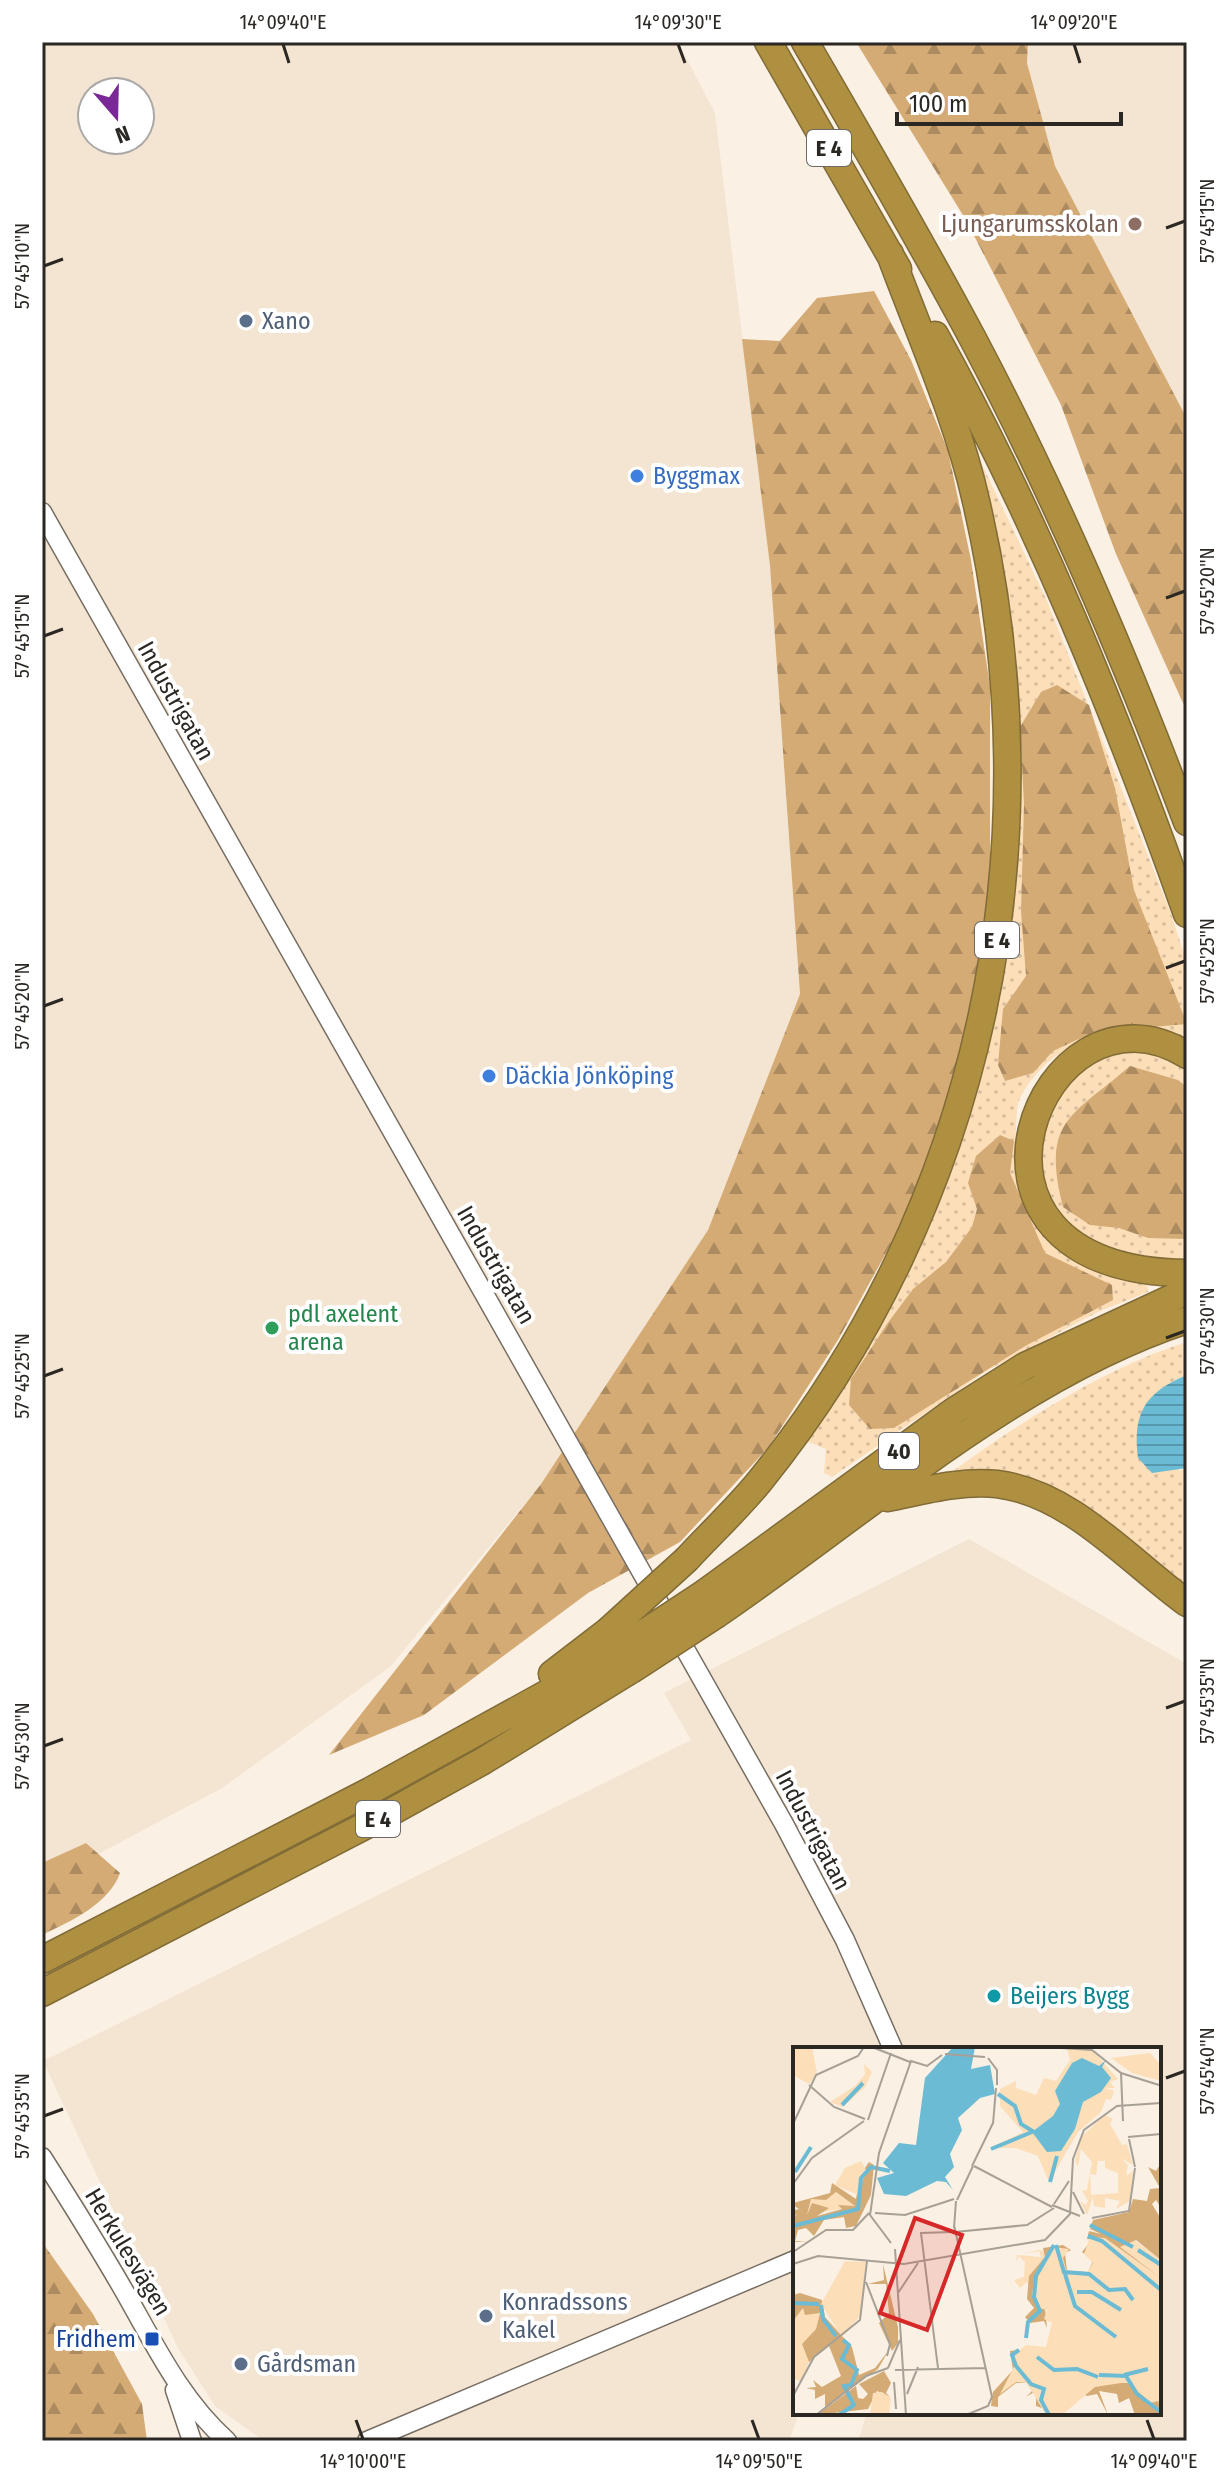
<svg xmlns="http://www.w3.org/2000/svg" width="1229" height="2483" viewBox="0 0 1229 2483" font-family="'Fira Sans Condensed',sans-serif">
  <defs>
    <pattern id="grass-dots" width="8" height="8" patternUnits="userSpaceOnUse" patternTransform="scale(2)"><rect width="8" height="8" fill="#fcdeb8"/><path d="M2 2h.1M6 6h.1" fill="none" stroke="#d8be9e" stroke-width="1.8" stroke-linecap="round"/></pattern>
    <pattern id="forest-firs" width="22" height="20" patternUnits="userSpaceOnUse" patternTransform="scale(2)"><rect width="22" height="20" fill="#d5ab75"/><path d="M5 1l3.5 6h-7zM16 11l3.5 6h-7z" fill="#ad8b60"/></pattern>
    <pattern id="water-rules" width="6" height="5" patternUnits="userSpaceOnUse" patternTransform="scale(2)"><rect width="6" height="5" fill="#6bbbd4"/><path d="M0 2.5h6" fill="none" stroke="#5898ac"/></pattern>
  </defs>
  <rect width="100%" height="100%" fill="#faf0e3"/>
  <!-- built -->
  <path fill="#f4e5d2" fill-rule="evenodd" d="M42,42H678L715,113L770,566L800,994L708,1230L541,1484L390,1667L222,1788L42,1884ZM92,92H140V140H92Z
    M1027,42H1187V421L1054,166L1027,64Z
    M969,1539L1187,1664V2441H858L867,2413H1159V2049H795V2413H799L789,2441H264L215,2406L178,2348L43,2061L691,1740L664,1693Z"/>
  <!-- grass -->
  <path fill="url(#grass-dots)" d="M967,433L1047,601L1171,914L1187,963V1042C1125,1014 1052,1038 1020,1098C1016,1106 1017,1118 1016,1127C1012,1176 1026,1227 1068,1256C1091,1273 1120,1279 1147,1285L1148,1292L1098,1312L988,1370L832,1477L824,1473L826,1449L806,1441L972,1100L1002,978L1017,842Z
    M1124,1052L1150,1053L1187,1066V1260C1137,1262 1083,1248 1053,1204C1028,1167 1044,1096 1079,1071C1093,1061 1109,1057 1124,1052Z
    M1187,1342V1375L1175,1380L1179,1471L1187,1468V1592L1096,1519L948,1475C1017,1424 1104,1368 1187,1342Z"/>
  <!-- forest -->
  <path fill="url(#forest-firs)" d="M856,42H1028L1027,63L1055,166L1187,419V712L1116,554L1061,405L966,220Z
    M874,291L911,360L948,451L971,560L990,686V881L979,988L956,1072L906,1217L838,1340L768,1448L680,1542L588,1593L424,1715L329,1755L541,1484L708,1230L800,994L770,566L742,339L780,341L817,298Z
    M1057,685L1089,705L1115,788L1134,890L1187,1024L1094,1032L1053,1051L1033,1073L1005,1081L998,1065L1003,1009L1026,976L1021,911L1024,804L1020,727L1041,692Z
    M1130,1066L1178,1080L1187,1087V1239L1148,1238L1119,1228L1090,1225L1063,1207C1041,1120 1071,1117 1130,1066Z
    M1000,1135L1014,1141L1010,1173L1045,1253L1112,1285L1113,1300L1027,1345L894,1428L870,1429L849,1405L851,1379L887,1324L913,1289L946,1262L972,1227L977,1209L968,1183L976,1156Z
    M86,1843L120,1873C109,1904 71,1921 42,1935V1863Z
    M42,2242L93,2314L142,2404L147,2441H42Z"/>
  <!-- water -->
  <path fill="url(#water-rules)" d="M1187,1375V1468L1152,1473L1138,1458C1132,1414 1145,1392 1187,1375Z"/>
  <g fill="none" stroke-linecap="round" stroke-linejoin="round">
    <defs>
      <path id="tertiary" d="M42,512L784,1824L845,1940L893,2049
        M42,2157C70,2201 97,2244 123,2289C154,2343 180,2399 227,2441
        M175,2390L192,2441
        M367,2441L795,2260"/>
      <path id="motorway" d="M768,42L898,269
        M805,42C862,140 919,238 973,339C1055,494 1125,657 1187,822
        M935,335C1037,519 1117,716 1187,914
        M1187,1055C1042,965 918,1272 1187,1273
        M887,1498C922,1491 961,1480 997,1484C1071,1493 1129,1561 1187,1603
        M687,1559C711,1533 737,1509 759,1482C983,1206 1056,845 976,501C957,417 920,335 890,254
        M706,1592L954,1411L1025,1366L1187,1291
        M717,1614C864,1514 1017,1375 1187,1320
        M552,1674L608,1631
        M42,1960L370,1791L566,1683L621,1648
        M42,1993L382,1817L483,1761L631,1670"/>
    </defs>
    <!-- tertiary casing -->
    <use href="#tertiary" stroke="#776e63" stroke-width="21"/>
    <!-- motorway casing -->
    <use href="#motorway" stroke="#816b36" stroke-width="29"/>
    <!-- tertiary -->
    <use href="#tertiary" stroke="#fff" stroke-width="18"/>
    <!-- motorway -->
    <use href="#motorway" stroke="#af9041" stroke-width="26"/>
    <defs>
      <path id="motorway-bridge" d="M608,1631L687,1559
        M621,1648L706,1592
        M631,1670L717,1614"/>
    </defs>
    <!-- motorway-bridge casing -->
    <use href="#motorway-bridge" stroke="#816b36" stroke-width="29" stroke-linecap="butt"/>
    <!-- motorway-bridge -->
    <use href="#motorway-bridge" stroke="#af9041" stroke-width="26"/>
  </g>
  <!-- ticks -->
  <path fill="none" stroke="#2b2723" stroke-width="3" d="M283,44L289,63M678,44L685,63M1074,44L1080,63M1166,228L1185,221M44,266L63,259M1166,598L1185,591M44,636L63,629M1166,968L1185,961M44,1006L63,999M1166,1338L1185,1331M44,1376L63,1369M1166,1708L1185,1701M44,1746L63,1739M1166,2078L1185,2071M44,2116L63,2109M356,2420L363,2439M752,2420L759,2439M1147,2420L1154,2439"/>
  <!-- markers -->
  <circle fill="#8d6e63" stroke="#fff" stroke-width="3" cx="1135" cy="224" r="8"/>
  <g fill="#5c6f8a" stroke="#fff" stroke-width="3">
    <circle cx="246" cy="321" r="8"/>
    <circle cx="486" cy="2316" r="8"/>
    <circle cx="241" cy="2364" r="8"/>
  </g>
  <g fill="#3f7fe0" stroke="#fff" stroke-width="3">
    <circle cx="637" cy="476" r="8"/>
    <circle cx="489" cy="1076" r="8"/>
  </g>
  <circle fill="#2e9e5b" stroke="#fff" stroke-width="3" cx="272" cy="1328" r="8"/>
  <circle fill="#0f9aa8" stroke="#fff" stroke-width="3" cx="994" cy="1996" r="8"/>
  <rect fill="#1a4fb4" stroke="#fff" stroke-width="3" x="144" y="2331" width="16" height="16" rx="4"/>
  <g text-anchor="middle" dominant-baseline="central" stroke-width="8" stroke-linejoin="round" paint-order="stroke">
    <!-- shield labels -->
    <g fill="#fff" stroke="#6b6865" stroke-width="2">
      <rect x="807" y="130" width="44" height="36" rx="6"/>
      <rect x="975" y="922" width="44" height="36" rx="6"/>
      <rect x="879" y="1433" width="40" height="36" rx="6"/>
      <rect x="356" y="1801" width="44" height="36" rx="6"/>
    </g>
    <g font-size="22" font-weight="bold" fill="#2b2723">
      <text x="829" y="148">E 4</text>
      <text x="997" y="940">E 4</text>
      <text x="899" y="1451">40</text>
      <text x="378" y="1819">E 4</text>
    </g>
    <!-- education labels -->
    <g font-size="24" fill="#785e54" stroke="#fff" text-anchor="end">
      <text x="1119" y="224">Ljungarumsskolan</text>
    </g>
    <!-- service labels -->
    <g font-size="24" fill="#4e5e75" stroke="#fff" text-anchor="start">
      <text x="262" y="321">Xano</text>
      <text x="502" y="2302">Konradssons<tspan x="502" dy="28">Kakel</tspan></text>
      <text x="257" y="2364">Gårdsman</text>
    </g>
    <!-- shop labels -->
    <g font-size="24" fill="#366cbe" stroke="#fff" text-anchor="start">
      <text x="653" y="476">Byggmax</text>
      <text x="505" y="1076">Däckia Jönköping</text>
    </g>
    <!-- street labels -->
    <g font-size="24" fill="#2b2723" stroke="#fff">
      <text transform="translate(176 701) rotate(61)">Industrigatan</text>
      <text transform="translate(496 1265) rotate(60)">Industrigatan</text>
      <text transform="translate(813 1830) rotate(62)">Industrigatan</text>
      <text transform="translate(128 2252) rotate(59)">Herkulesvägen</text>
    </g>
    <!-- leisure labels -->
    <g font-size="24" fill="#27864d" stroke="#fff" text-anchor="start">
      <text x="288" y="1314">pdl axelent<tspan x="288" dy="28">arena</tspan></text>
    </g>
    <!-- culture labels -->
    <g font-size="24" fill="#0d838f" stroke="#fff" text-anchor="start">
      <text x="1010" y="1996">Beijers Bygg</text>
    </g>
    <!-- transit labels -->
    <g font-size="24" fill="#164399" stroke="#fff" text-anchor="end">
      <text x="136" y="2339">Fridhem</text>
    </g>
  </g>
  <!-- overview -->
  <g transform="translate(793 2047)">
    <rect width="368" height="368" fill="#faf0e3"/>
    <path d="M312,68L320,72L317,77L329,98L334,97L340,118L328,111L335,118L333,129L340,124L337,154L323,162L327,154L312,151V161L301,159L300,150L294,168L287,154L293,158L295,154L289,144L294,143L299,115L288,102L285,120L282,114L289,89ZM305,114H312V121L325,126V146L298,148L297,127L303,128ZM42,145L63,159L14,168L18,151L33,153ZM341,193L367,211L368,230L326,200ZM245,203L255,205L253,210L236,230V240L234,235L227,241L221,233L231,230L232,215L226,209L223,215L224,208L248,210L246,204L230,207ZM10,261L27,266L23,282L9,297L16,315L8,335L0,331V274Z" fill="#fcdeb8" fill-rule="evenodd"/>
    <path d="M76,115L81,118L78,148L63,179L53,181L51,170L31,173L21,189L13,181L5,183L2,194L15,195H0V172L5,166L0,171V160L2,163L6,162L0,158V156L37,146L39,136L63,152L67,128ZM43,145L62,159L45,158L49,162L24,169L36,161L19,156L14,168L18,152L33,153ZM368,116V161L363,153L359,157L368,172V213L343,193L327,200L368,231V246L304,286L252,261L254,281L251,274L237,276L232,270L241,261L234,252L236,229L252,210L250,201L270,198L278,203L272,206L274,224L295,225L300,214L289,205L297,195L307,199L311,194L294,192L296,184L308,187L297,182L300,173L336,165L340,152L354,154L357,142L367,141L355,120L363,124ZM90,217L105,280V296L99,304L86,276L96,266L93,237H75L91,233ZM7,246L29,253L32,270L59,300L66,328L82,321L96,303L85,322L32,360V347L22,352V343L13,341L23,340L20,333L29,340L48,329L36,299L16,315L9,297L23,282L27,266L12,268L10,261L0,274V248ZM225,303L298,310L365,352L368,368H342L336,351L326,356L324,347L306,344L315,368L304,347L294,349L271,338L269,368L243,359V344L233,350L239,344L234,336H223L205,350V360L198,359L200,345L220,323L217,304ZM91,324L98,336L93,346L97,350L84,344L75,362L24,368L63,339L65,351L70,352L75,347L66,337Z" fill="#d5ab75" fill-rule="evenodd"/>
    <path d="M357,6L368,18V34L339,26L318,11ZM52,214L73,215L68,268L49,290L28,257Z" fill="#fcdeb8"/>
    <path d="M0,0H19L24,26L16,37L0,28ZM274,2L299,3L325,32L317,35L322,41H313L321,44L318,53L313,52L308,65L285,85L256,135L245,109L223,101H197L230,85L207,59V42L223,34V41L243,48L251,31L263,34L277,13ZM71,17L79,25L72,40L50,60L37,55L62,39L72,27ZM68,114L73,123L65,148L42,138L52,121ZM297,190L312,191L368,231V353L358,356L335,336H328L302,340L269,368H253L234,336L223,335L207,347L222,318L221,308L233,298L253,300L259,276L251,272L254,263L246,261L239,248L242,227L260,200L276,202L270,211L273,223L294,226L300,216L291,207ZM89,345L98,351L96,367L77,368L80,346Z" fill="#fcdeb8"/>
    <path d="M160,0H182L178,22L197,18L202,47L187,51L165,71L169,83L157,107L161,120L152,130L160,143L153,135L144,134L113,149L91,147L84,131L101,126L90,116L106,96L123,98L132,31ZM289,11L306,19L313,13L309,20L318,31L308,45L290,55L282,82L268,104L254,105L239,85L260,69L267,57L262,44L279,16Z" fill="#6bbbd4"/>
    <path fill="none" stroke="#6bbbd4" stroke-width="4" d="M205,47L222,59L228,77L241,85M49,58L70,36M198,102L239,85M2,125L18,100M257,135L264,109M297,178L340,200M0,179L65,162L68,131L78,120L97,124M295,189L309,194L368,243M263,198L271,225L296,227L316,243L332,242L340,253M345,203L368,218M272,227L282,259L323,290M284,245H299L328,263M0,256L26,257M28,258L30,272L43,289M233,291L235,275L247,264L241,250L243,229L261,198M226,303L219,308L223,319L238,337L251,342L248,353L256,368M244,310L261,323L284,322L305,330M306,328L333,329L344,347L368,365M331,328L355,322M46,368L61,358L51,339L58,338L64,323L49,312L56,298L50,293"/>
    <path fill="none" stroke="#a7a096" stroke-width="2" d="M79,0L117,15M253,0L299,3L328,26L366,38M152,7L192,10M195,11L204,23V38M328,26L330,74M16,38L41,60L72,72M75,73L98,6M0,77L23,28L65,9L71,0M200,77L203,41M335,90L368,87M336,92L342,120M179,119L200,76M181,119L259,160M0,137L19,111L71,74M280,145L291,167M164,153L180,119M261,157L276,134M259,158L287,169M82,166L112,168L161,152M299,171L336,164L342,121M161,178L199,350L195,359L173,368M161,181L163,154M162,185L234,178L261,161M98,196L77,168L86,106L118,14L134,19L149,8M102,202L113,368M0,205L33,183H60L76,166M0,217L25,209L111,217L252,193L277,167L280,112L291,83L324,59L368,56M73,235L97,297L94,309M105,246L125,216M95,321L107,293M145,321L128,186L159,185M102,323L192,321M101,335L103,362M114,347L125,320M0,349L21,310L67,273L74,214M23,368L73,329L95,321"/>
    <path fill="#d62828" fill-opacity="0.15" stroke="#d62828" stroke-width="4" d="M122,171L169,188L134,283L87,266Z"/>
    <rect width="368" height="368" fill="none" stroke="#2b2723" stroke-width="4"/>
  </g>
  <!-- border -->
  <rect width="1229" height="2483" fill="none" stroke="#ffffff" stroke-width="88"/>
  <!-- north arrow -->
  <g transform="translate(116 116) rotate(160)"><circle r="38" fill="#ffffff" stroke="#aaa9a7" stroke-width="2"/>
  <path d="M0-6L14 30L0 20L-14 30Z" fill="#7a2898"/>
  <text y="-12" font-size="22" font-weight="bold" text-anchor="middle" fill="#2b2723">N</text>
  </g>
  <!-- scale -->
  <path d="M897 112v12h224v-12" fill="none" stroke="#2b2723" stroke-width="4"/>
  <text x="909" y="112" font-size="24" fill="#2b2723" stroke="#ffffff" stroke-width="6" paint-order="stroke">100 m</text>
  <rect x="44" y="44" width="1141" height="2395" fill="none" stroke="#2b2723" stroke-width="3"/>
  <g font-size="20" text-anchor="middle" fill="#2b2723">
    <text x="283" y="29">14°09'40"E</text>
    <text x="678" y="29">14°09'30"E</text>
    <text x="1074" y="29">14°09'20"E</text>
    <text transform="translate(1207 221) rotate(-90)" y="7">57°45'15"N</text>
    <text transform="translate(22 266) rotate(-90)" y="7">57°45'10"N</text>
    <text transform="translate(1207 591) rotate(-90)" y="7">57°45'20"N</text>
    <text transform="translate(22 636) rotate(-90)" y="7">57°45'15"N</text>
    <text transform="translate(1207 961) rotate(-90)" y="7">57°45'25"N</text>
    <text transform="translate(22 1006) rotate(-90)" y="7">57°45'20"N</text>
    <text transform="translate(1207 1331) rotate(-90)" y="7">57°45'30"N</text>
    <text transform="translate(22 1376) rotate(-90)" y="7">57°45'25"N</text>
    <text transform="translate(1207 1701) rotate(-90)" y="7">57°45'35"N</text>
    <text transform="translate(22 1746) rotate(-90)" y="7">57°45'30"N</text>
    <text transform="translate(1207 2071) rotate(-90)" y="7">57°45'40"N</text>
    <text transform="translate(22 2116) rotate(-90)" y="7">57°45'35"N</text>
    <text x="363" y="2468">14°10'00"E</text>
    <text x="759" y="2468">14°09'50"E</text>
    <text x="1154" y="2468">14°09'40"E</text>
  </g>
</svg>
